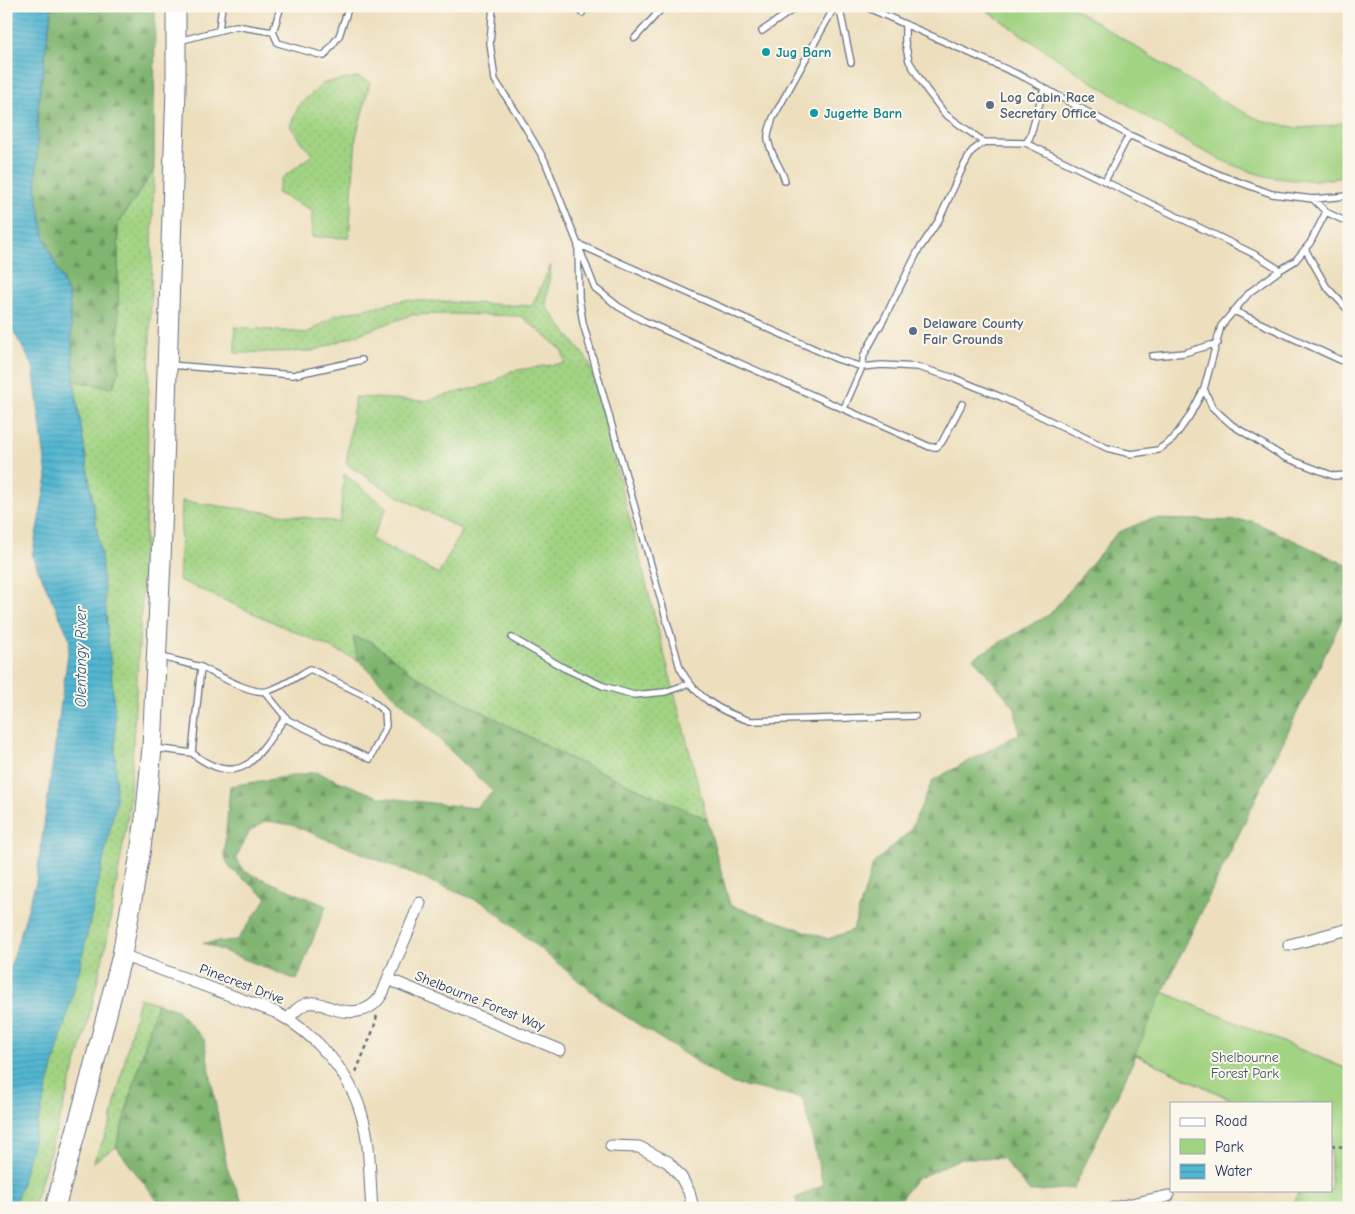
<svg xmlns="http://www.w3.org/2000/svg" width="1355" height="1214" viewBox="0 0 1355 1214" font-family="'Comic Neue',sans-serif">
  <defs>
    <pattern id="grass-dots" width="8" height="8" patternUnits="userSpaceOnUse" patternTransform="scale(1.25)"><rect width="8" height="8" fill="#a1d382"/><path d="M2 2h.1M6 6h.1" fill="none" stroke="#8ab573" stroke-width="1.8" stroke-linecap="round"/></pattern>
    <pattern id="forest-firs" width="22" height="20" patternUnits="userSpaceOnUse" patternTransform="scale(1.25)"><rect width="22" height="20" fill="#80b570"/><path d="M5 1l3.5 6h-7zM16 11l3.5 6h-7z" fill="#68945f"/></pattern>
    <pattern id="water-rules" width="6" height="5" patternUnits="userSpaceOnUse" patternTransform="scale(1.25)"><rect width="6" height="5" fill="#53b7d1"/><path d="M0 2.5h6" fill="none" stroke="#4495ad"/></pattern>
  </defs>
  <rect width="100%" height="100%" fill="#fbf7ec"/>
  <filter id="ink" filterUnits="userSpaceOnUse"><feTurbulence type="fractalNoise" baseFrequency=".02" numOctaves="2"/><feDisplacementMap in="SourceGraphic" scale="10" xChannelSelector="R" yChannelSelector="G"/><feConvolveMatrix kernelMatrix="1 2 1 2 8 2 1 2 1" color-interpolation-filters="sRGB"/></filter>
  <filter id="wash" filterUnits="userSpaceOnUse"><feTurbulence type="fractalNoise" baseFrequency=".0096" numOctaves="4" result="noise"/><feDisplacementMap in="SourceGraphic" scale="20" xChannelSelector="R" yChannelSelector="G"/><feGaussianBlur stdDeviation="1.12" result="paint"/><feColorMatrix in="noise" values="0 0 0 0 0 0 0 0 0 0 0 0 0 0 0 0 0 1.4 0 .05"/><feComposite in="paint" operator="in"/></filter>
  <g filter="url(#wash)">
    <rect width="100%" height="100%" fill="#eddfbe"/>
    <!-- grass -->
    <path fill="url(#grass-dots)" stroke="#5e8170" d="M357,77L370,82L356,137L349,238L312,237V210L277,193L281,179L312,155L290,126L299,105L324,83Z
      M154,170L145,547L129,809L107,940L85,1034L33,1208H11L19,1193L101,555L74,381L113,388L119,371L118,224Z
      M551,265L546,306L589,362L707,819L567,757L416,676L372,642L354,637L358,660L179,580L182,501L340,522L344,474L387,508L371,539L439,574L462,530L394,494L346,464L355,397L424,401L493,383L511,371L565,363L562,350L521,316L450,314L411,315L313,351L235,353V327L307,333L336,315L405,300L532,306Z
      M139,998L157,1003L116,1147L93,1162L110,1125Z"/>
    <!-- forest -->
    <path fill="url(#forest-firs)" stroke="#4e7267" d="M52,6H155L154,170L118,224L119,371L113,388L74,381L69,296L45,240L36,190L38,105Z
      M1150,519L1252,521L1349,566V614L1343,617L1163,992L1349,1070V1208H1291L1300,1190H1331V1103H1239L1136,1055L1074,1188L1030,1192L1002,1158H962L916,1179L893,1208H798L796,1198L823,1185L803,1098L730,1083L608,1005L486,904L292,825L266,821L250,831L236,858L244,871L326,906L297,980L203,943L237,940L267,898L230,868L224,856L230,786L316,772L379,797L475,808L493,792L358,660L353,637L372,642L416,676L567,757L707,819L730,905L828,939L853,930L873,864L910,831L933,780L1019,734L1015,708L973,658L1050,614L1117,533Z
      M157,1003L177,1010L204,1039L227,1168L245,1208H163L116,1147Z"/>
    <!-- green -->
    <path fill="#a1d382" stroke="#5e8170" d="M981,6H1070L1229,105L1260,120L1298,128L1329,126L1349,121V176C1322,182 1284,182 1258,174C1209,159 1166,130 1124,102C1075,71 1028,40 981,6Z
      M1163,992L1349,1070V1208H1291L1300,1190H1331V1103H1239L1135,1054Z"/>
    <!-- water -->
    <path fill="url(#water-rules)" stroke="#377398" d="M6,6H52L38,105L36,190L45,240L69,296L74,381L101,555L115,716L116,802L80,967L19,1193L11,1208H6V982L36,882L70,639L32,556L47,477L33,366L6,318Z"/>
  </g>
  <g filter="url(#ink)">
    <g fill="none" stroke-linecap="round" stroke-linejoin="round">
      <defs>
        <path id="service" d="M493,6L490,43L495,80L520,118L545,161L595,288L619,307L644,321L930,447H937L942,442L962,404
          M575,6L582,13
          M841,6V15L851,62
          M864,6L1026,78L1129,135L1220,175L1272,194L1313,199L1349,196
          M905,24V42L909,61L926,89L945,114L984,142
          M219,30L222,6
          M762,31L798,6
          M273,32L278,43L324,56L339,36L349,6
          M635,38L664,6
          M179,41L236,26L273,32L281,6
          M1026,143L1258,256L1280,270
          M785,181C781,166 770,155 768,139C767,132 771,125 773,118L835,6
          M1105,181L1129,135
          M1313,199L1326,212L1349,223
          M1326,212L1310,243L1295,261L1280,270L1250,292L1221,326L1204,389L1212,407L1232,425L1284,457L1334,476L1349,475
          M1305,249L1326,286L1349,311
          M1234,311L1349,364
          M1152,356L1184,353L1218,343
          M170,365L293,375L362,360
          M844,408L862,367L864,355L884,319L918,251L939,220L961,171L972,151L984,142L1026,143L1030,137L1044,88
          M512,638L564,668L603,686L634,695L665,692L688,684
          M201,667C216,674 252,695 267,691C283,687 296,677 310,669L368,697L385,712L386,726L370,759L288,720L265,692
          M915,716L750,721C719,711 695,697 680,668L583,323L579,298L578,244L837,359L862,367L882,365L918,367L954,378L1001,397L1107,448L1131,454L1158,450L1173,439L1189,417L1204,389
          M154,748L192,753L201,667L158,656
          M192,753C206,764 227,776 246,765C257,760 277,728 286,717"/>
        <path id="minor" d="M1289,945L1349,929
          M122,955L275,1012C315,1033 350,1072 362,1116C371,1145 369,1177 372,1208
          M388,979L420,903
          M288,1019C293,1013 298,1007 306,1004C313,1001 321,1004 328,1007C346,1014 368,1015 380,997C384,992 386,985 388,979L560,1050
          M611,1146L639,1147L668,1162L681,1177L689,1192L693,1208
          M1113,1208L1168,1196"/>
        <path id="trunk" d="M55,1208L90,1080L122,955L140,854L146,811L152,748L161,561L176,87V6"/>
      </defs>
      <!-- service casing -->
      <use href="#service" stroke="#646d80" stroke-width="8"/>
      <!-- minor casing -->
      <use href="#minor" stroke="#646d80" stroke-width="13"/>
      <!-- trunk casing -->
      <use href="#trunk" stroke="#646d80" stroke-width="21"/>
      <!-- path -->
      <path stroke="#646d80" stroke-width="2.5" stroke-dasharray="4 4" stroke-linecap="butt" d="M356,1072L374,1028L377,1015
        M1331,1145L1349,1148"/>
      <!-- service -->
      <use href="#service" stroke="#fff" stroke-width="5.5"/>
      <!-- minor -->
      <use href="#minor" stroke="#fff" stroke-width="11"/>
      <!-- trunk -->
      <use href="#trunk" stroke="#fff" stroke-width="19"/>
    </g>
  </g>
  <!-- markers -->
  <g fill="#0f9aa8" stroke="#fbf7ec" stroke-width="2">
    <circle cx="766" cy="52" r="5"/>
    <circle cx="814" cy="113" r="5"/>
  </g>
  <g fill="#5c6f8a" stroke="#fbf7ec" stroke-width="2">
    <circle cx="990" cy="105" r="5"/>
    <circle cx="913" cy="331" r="5"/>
  </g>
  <g text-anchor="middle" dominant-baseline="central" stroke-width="4" stroke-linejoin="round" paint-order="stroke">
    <!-- culture labels -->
    <g font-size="14" font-weight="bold" fill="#0d838f" stroke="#fbf7ec" text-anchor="start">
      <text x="776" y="52">Jug Barn</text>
      <text x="824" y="113">Jugette Barn</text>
    </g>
    <!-- service labels -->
    <g font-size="14" font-weight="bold" fill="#4e5e75" stroke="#fbf7ec" text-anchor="start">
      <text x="1000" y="97">Log Cabin Race<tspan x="1000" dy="16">Secretary Office</tspan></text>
      <text x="923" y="323">Delaware County<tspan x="923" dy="16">Fair Grounds</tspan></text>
    </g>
    <!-- street labels -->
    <g font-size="14" fill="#1b2f5e" stroke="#fbf7ec">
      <text transform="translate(242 984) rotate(21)">Pinecrest Drive</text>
      <text transform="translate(480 1001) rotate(22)">Shelbourne Forest Way</text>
    </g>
    <!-- park labels -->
    <g font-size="14" fill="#3c5867" stroke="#fbf7ec">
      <text x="1245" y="1057">Shelbourne<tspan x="1245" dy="16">Forest Park</tspan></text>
    </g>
    <!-- water labels -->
    <g font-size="15" font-style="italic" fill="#2c5880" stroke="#fbf7ec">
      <text transform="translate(81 657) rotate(-90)">Olentangy River</text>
    </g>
  </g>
  <!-- margin -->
  <rect width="1355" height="1214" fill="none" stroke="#fbf7ec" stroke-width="25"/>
  <!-- legend -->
  <rect x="1170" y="1102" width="162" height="90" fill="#fbf7ec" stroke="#a1a7b3"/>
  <rect x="1180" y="1118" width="25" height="8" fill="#ffffff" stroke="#a1a7b3"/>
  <text x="1215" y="1126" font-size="15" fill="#1b2f5e">Road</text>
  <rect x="1180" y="1139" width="25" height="15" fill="#a1d382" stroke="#a1a7b3"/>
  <text x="1215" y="1152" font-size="15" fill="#1b2f5e">Park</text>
  <rect x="1180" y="1164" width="25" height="15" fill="url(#water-rules)" stroke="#a1a7b3"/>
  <text x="1215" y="1176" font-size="15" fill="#1b2f5e">Water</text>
</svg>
